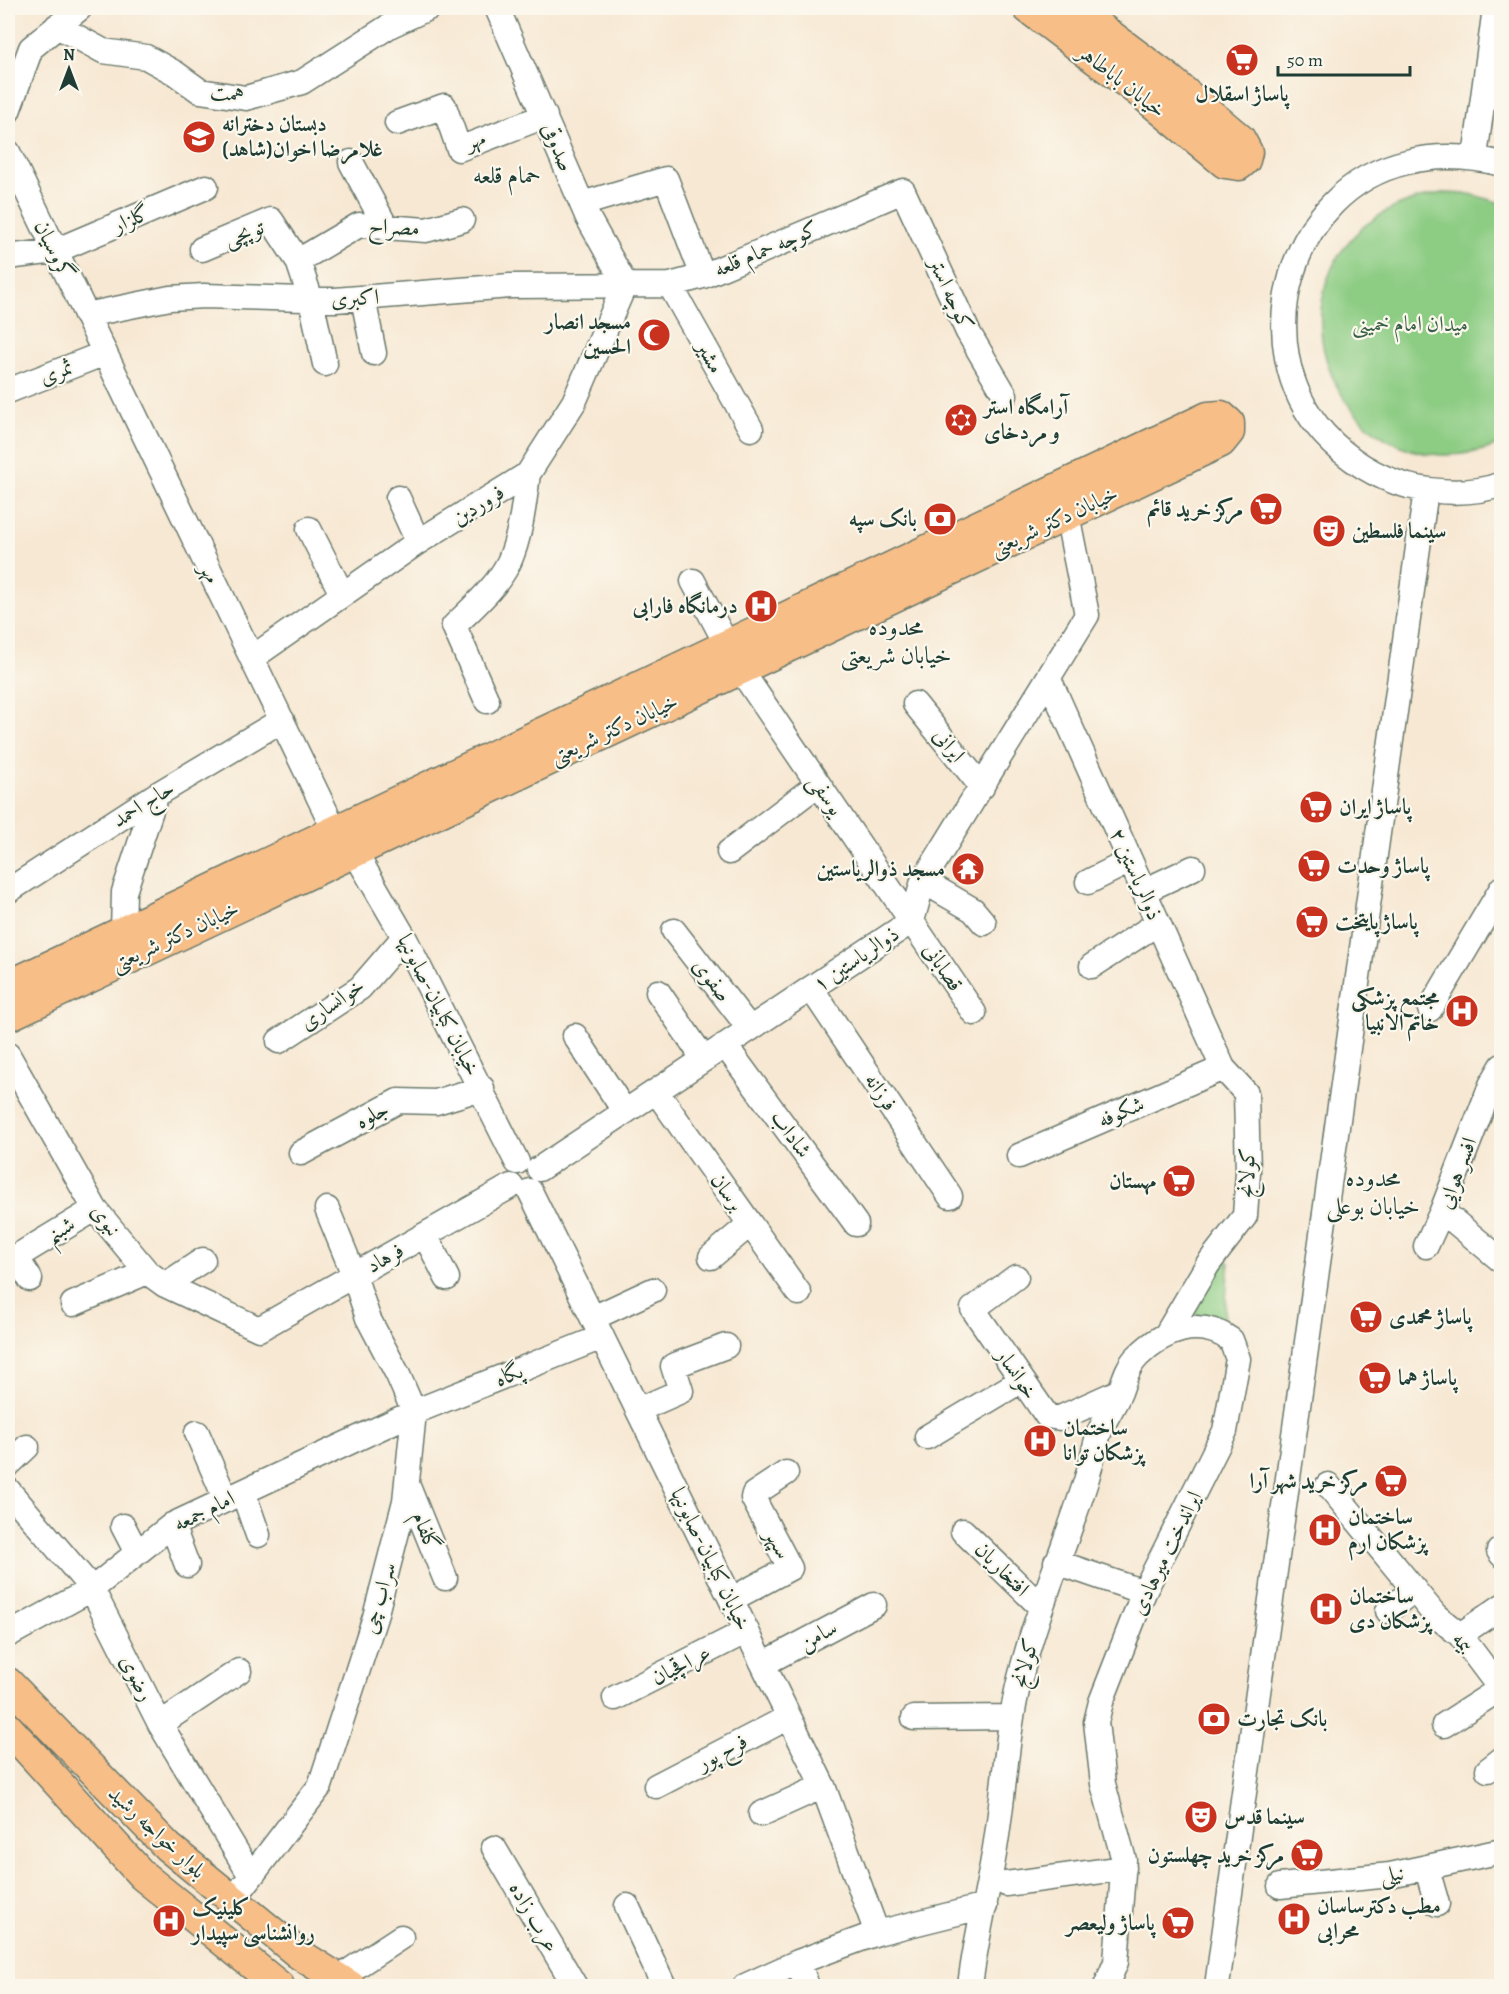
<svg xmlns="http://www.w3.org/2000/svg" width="1509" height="1994" viewBox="0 0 1509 1994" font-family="Alegreya,Amiri,serif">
  <rect width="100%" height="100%" fill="#fbf7ec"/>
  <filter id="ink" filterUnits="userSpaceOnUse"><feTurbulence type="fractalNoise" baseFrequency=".0167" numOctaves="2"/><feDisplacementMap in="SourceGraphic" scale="12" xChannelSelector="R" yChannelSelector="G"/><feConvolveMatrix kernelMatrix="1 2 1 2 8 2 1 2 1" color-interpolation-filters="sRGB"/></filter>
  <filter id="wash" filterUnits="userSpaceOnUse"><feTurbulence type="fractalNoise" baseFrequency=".008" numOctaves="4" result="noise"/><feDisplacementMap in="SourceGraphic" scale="24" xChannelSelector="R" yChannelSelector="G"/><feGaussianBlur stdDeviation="1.35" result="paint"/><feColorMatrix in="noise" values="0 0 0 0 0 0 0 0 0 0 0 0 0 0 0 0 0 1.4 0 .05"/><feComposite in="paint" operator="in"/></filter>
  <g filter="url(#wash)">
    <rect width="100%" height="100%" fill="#f7e8d3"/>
    <!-- green -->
    <path fill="#8ccc83" stroke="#56845c" stroke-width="1.5" d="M1443,193L1470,194L1501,203V444C1322,514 1232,228 1443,193Z
      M1225,1261L1229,1262L1224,1324L1188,1312Z"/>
  </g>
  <g filter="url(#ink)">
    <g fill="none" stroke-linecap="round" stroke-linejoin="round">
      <defs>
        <path id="minor" d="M497,8L588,218L625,284
          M57,26L103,51L146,57L175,73L200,91L246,98L302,82L391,25L428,8
          M8,111L31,48L80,8
          M397,123L444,106L459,149L545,116
          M8,152L335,831
          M1475,157L1495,8
          M351,162L387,229
          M1502,164C1470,156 1440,154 1407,162C1289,189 1245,345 1324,434C1347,459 1375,477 1408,486C1437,493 1473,495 1502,484
          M582,204L666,179L703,276
          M202,249L271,220L298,261L311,300L325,364
          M8,257L55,251L206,187
          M298,261L359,225L426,230L462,220
          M670,285L751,429
          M363,298L374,353
          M86,315L170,298L204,296L335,300L510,286L670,285L703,276L903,191L968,332L1005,395
          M8,391L105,353
          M398,498L418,542
          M309,529L342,594
          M693,581L727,645
          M252,658L418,542L528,474L574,402L625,284
          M740,669L974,1013
          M1049,679L1223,1068L1246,1093L1248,1172L1245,1216L1208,1264L1166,1335
          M487,701L454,626C473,607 497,587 509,562C521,535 524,503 528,474
          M915,704L982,787
          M354,851L404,937L517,1162
          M729,852L818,784
          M923,881L973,910L984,923
          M1088,882L1130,861
          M8,891L156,795L282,720
          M1144,891L1193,868
          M674,931L750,1029
          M123,932L124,892L156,795
          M1092,966L1158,923
          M811,988L950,1196
          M658,992L704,1059
          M1430,1009L1502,888
          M575,1036L625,1112
          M279,1041L360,988L404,937
          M725,1045L856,1224
          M8,1055L95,1209L147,1272L165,1285L259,1329L511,1186
          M656,1091L799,1293
          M301,1153L398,1101L436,1102L482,1088
          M1019,1156L1223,1068
          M539,1169L912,921L923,881L1087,615L1067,514
          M530,1191L823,1786L877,1933
          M1442,1211L1502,1261
          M425,1235L447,1278
          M1426,1246L1442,1211L1491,1085L1502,1066
          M711,1257L750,1224
          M1016,1277L973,1309L1047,1416L1060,1418L1120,1391
          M30,1279L16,1257L95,1209
          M165,1285L203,1260
          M73,1304L147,1272
          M593,1318L653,1290
          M638,1410L681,1391L673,1366L726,1346
          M197,1433L226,1500
          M927,1437L1022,1380
          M8,1465L27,1447
          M407,1484L445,1578
          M1328,1485L1435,1615L1460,1635L1502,1691
          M8,1490L92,1589L160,1724L251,1876
          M243,1492L258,1535
          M172,1525L187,1565
          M123,1526L136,1551
          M963,1531L1041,1607
          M1502,1549L1499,1551L1502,1555
          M1056,1562L1144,1592
          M732,1599L790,1568L753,1498L754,1494L786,1473
          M1388,1611L1414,1589
          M8,1635L92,1589L172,1525L414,1412L602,1337
          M1460,1635L1502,1606
          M763,1664L874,1605
          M615,1698L747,1631
          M914,1718L1011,1717
          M160,1724L239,1671
          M1444,1725L1500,1689
          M1488,1770L1502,1759
          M656,1786L789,1717
          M761,1814L823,1786
          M494,1848L575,1986
          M1427,1869L1437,1904
          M1006,1884L1124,1868
          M1280,1886L1390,1875L1502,1851
          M233,1900L320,1786L375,1617L405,1501L414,1412L398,1375L368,1318L354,1275L327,1209
          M627,1906L664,1986
          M798,1962L807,1986
          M337,1979L401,1937
          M745,1986L798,1962L877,1933L985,1906
          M970,1986C976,1935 990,1886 997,1835C1005,1783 1007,1729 1020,1678C1037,1610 1065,1547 1086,1481C1091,1465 1094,1448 1099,1433C1105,1418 1114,1406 1120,1392C1124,1380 1128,1365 1138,1356C1164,1330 1199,1317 1231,1340L1238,1359L1225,1431L1144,1592L1101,1702L1096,1722L1103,1784L1124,1860L1116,1962L1106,1986
          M1217,1986L1426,490"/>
        <path id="major" d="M1028,8L1142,94L1225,163L1239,165L1245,160L1247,152L1240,139L1170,80L1074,8
          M8,986L1208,417L1221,416L1229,423V432L1221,442L8,1016
          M8,1683L168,1847L299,1954L350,1986
          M8,1728L142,1875L279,1986"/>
      </defs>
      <!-- minor casing -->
      <use href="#minor" stroke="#6b796c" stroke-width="27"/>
      <!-- major casing -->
      <use href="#major" stroke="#6b796c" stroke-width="33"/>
      <!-- minor -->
      <use href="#minor" stroke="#fff" stroke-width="24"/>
      <!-- major -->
      <use href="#major" stroke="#f7be87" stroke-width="30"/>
    </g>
  </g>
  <!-- icons -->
  <defs>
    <symbol id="supermarket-disc" viewBox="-11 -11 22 22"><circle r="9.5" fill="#c8321e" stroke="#fbf7ec"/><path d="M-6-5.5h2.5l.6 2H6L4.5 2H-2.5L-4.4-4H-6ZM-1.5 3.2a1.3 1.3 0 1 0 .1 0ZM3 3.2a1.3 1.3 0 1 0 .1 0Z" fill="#fff"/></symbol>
    <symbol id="school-disc" viewBox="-11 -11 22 22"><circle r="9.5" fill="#c8321e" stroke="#fbf7ec"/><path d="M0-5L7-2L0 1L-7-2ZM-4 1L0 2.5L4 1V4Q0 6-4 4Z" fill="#fff"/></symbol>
    <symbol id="mosque-disc" viewBox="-11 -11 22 22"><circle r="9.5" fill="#c8321e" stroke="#fbf7ec"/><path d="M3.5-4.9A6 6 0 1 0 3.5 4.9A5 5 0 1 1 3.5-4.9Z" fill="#fff"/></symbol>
    <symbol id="synagogue-disc" viewBox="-11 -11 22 22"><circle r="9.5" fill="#c8321e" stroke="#fbf7ec"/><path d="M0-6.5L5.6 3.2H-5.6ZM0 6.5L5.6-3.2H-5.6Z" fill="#fff"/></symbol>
    <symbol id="bank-disc" viewBox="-11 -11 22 22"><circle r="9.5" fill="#c8321e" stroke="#fbf7ec"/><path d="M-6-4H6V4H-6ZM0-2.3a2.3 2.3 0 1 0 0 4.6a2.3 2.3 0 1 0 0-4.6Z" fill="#fff"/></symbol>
    <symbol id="theatre-disc" viewBox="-11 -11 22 22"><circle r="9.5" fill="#c8321e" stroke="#fbf7ec"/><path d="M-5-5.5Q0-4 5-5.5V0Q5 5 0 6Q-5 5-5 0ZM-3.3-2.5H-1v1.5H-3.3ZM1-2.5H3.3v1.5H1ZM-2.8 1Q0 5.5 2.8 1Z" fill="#fff"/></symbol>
    <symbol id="hospital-disc" viewBox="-11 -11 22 22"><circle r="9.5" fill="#c8321e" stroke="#fbf7ec"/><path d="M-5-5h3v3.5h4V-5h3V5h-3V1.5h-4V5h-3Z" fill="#fff"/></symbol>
    <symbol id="temple-disc" viewBox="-11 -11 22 22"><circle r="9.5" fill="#c8321e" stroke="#fbf7ec"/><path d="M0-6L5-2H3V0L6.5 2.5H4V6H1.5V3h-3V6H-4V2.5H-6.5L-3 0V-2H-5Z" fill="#fff"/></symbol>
  </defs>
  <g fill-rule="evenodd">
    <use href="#supermarket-disc" x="1223" y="41" width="38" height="38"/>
    <use href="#school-disc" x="180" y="118" width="38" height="38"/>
    <use href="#mosque-disc" x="635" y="316" width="38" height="38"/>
    <use href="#synagogue-disc" x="942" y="401" width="38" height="38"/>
    <use href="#supermarket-disc" x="1247" y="490" width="38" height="38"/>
    <use href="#bank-disc" x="921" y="500" width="38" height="38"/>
    <use href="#theatre-disc" x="1310" y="512" width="38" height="38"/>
    <use href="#hospital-disc" x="742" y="587" width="38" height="38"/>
    <use href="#supermarket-disc" x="1297" y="788" width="38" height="38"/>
    <use href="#supermarket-disc" x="1295" y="847" width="38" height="38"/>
    <use href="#temple-disc" x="949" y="850" width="38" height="38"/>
    <use href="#supermarket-disc" x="1293" y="903" width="38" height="38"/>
    <use href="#hospital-disc" x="1443" y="992" width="38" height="38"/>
    <use href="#supermarket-disc" x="1160" y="1162" width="38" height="38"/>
    <use href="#supermarket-disc" x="1347" y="1298" width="38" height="38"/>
    <use href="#supermarket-disc" x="1356" y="1359" width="38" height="38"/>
    <use href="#hospital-disc" x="1021" y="1422" width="38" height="38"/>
    <use href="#supermarket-disc" x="1372" y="1462" width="38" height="38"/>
    <use href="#hospital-disc" x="1306" y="1511" width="38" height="38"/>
    <use href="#hospital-disc" x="1307" y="1590" width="38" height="38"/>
    <use href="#bank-disc" x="1195" y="1700" width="38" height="38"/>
    <use href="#theatre-disc" x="1182" y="1798" width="38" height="38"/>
    <use href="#supermarket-disc" x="1288" y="1836" width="38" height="38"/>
    <use href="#hospital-disc" x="1275" y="1900" width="38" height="38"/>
    <use href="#hospital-disc" x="150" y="1902" width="38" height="38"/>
    <use href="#supermarket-disc" x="1159" y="1904" width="38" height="38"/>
  </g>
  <g text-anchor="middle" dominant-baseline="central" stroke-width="4.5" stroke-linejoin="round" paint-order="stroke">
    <!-- street labels -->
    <g font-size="22" fill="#1f3d34" stroke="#fbf7ec">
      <text transform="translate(1122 81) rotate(38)">خیابان باباطاهر</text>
      <text transform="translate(227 93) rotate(4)">همت</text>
      <text transform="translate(476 140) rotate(-14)">مهر</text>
      <text transform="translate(558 147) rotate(67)">صدوقی</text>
      <text transform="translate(131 219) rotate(-23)">گلزار</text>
      <text transform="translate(394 227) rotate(3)">مصراح</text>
      <text transform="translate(244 233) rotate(-20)">توپچی</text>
      <text transform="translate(766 249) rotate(-23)">کوچه حمام قلعه</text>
      <text transform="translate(54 250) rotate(64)">گروسیان</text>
      <text transform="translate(951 294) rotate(65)">کوچه استر</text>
      <text transform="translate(355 298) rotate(-3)">اکبری</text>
      <text transform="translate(710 357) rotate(61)">مشیر</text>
      <text transform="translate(56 372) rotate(-21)">ثمری</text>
      <text transform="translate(478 505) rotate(-32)">فروردین</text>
      <text transform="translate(1054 521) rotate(-25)">خیابان دکتر شریعتی</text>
      <text transform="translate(210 573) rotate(64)">مهر</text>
      <text transform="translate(614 729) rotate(-25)">خیابان دکتر شریعتی</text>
      <text transform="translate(949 745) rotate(51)">ایرانی</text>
      <text transform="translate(826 795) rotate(56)">یوسفی</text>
      <text transform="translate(143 804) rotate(-32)">حاج احمد</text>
      <text transform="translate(1136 874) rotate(66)">ذوالریاستین ۲</text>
      <text transform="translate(175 936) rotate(-25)">خیابان دکتر شریعتی</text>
      <text transform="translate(856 959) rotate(-34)">ذوالریاستین ۱</text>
      <text transform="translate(943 967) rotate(56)">قصابانی</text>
      <text transform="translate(712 980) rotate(52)">صفوی</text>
      <text transform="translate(332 1004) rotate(-35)">خوانساری</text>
      <text transform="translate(439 1005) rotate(63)">خیابان کبابیان-صابونیها</text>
      <text transform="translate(881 1092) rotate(56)">فرزانه</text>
      <text transform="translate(1121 1112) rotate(-23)">شکوفه</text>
      <text transform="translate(372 1115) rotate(-28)">جلوه</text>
      <text transform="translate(791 1134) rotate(54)">شاداب</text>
      <text transform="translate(1247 1173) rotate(-88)">کولانج</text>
      <text transform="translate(1457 1173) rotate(-69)">افسر هوایی</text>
      <text transform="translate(727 1192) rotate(55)">برسان</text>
      <text transform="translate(106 1220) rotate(52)">نبوی</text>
      <text transform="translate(60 1230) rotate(-32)">شبنم</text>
      <text transform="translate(385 1258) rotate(-29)">فرهاد</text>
      <text transform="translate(1017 1374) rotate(56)">خوانسار</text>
      <text transform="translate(509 1375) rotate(-22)">پگاه</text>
      <text transform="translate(204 1511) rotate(-26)">امام جمعه</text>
      <text transform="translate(426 1531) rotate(68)">گلفام</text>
      <text transform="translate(778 1544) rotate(62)">سپهر</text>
      <text transform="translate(1166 1553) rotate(-64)">ایراندخت میرهادی</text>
      <text transform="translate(711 1559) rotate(64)">خیابان کبابیان-صابونیها</text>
      <text transform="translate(1002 1569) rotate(45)">افتخاریان</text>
      <text transform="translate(379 1598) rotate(-74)">سراب چی</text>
      <text transform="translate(818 1635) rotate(-28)">سامن</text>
      <text transform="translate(1463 1642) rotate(47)">بیمه</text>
      <text transform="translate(1025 1663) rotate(-75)">کولانج</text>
      <text transform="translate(681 1665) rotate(-27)">عراقچیان</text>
      <text transform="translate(137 1678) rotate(63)">رضوی</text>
      <text transform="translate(722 1752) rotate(-28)">فرح پور</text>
      <text transform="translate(157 1832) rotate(43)">بلوار خواجه رشید</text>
      <text transform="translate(1392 1874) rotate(-8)">نیلی</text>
      <text transform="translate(534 1917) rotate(60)">عرب زاده</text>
    </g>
    <!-- poi labels -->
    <g font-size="22" font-weight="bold" fill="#1f3d34" stroke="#fbf7ec" text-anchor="start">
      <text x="1242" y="94" text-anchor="middle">پاساژ اسقلال</text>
      <text x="222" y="124">دبستان دخترانه<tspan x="222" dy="25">غلامرضا اخوان(شاهد)</tspan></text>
      <text x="631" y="322" text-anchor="end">مسجد انصار<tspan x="631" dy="25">الحسین</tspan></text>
      <text x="984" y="407">آرامگاه استر<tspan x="984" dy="25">و مردخای</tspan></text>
      <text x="1243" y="509" text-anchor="end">مرکز خرید قائم</text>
      <text x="917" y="519" text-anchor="end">بانک سپه</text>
      <text x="1352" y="531">سینما فلسطین</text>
      <text x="738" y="606" text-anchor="end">درمانگاه فارابی</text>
      <text x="1339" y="807">پاساژ ایران</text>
      <text x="1337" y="866">پاساژ وحدت</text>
      <text x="945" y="869" text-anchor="end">مسجد ذوالریاستین</text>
      <text x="1335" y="922">پاساژ پایتخت</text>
      <text x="1439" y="998" text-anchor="end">مجتمع پزشکی<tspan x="1439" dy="25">خاتم الانبیا</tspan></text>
      <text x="1156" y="1181" text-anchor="end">مهستان</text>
      <text x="1389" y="1317">پاساژ محمدی</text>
      <text x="1398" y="1378">پاساژ هما</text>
      <text x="1063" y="1428">ساختمان<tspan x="1063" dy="25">پزشکان توانا</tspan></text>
      <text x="1368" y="1481" text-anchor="end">مرکز خرید شهر آرا</text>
      <text x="1348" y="1517">ساختمان<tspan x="1348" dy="25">پزشکان ارم</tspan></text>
      <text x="1349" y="1596">ساختمان<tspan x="1349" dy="25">پزشکان دی</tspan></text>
      <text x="1237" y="1719">بانک تجارت</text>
      <text x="1224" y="1817">سینما قدس</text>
      <text x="1284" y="1855" text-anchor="end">مرکز خرید چهلستون</text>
      <text x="1317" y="1906">مطب دکترساسان<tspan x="1317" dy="25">محرابی</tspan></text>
      <text x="192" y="1908">کلینیک<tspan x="192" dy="25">روانشناسی سپیدار</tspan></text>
      <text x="1155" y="1923" text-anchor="end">پاساژ ولیعصر</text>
    </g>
    <!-- park labels -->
    <g font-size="22" fill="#3a6148" stroke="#fbf7ec">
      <text x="1410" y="324">میدان امام خمینی</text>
    </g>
    <!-- neighbourhood labels -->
    <g font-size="24" fill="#1f3d34" stroke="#fbf7ec">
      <text x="507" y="175">حمام قلعه</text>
      <text x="896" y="627">محدوده<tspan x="896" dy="28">خیابان شریعتی</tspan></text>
      <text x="1373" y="1178">محدوده<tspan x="1373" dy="28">خیابان بوعلی</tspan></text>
    </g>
  </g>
  <!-- margin -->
  <rect width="1509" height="1994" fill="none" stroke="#fbf7ec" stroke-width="30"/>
  <!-- north arrow -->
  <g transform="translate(69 69)" stroke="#fbf7ec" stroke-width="4.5" paint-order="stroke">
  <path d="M0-4.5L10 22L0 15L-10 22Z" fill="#1f3d34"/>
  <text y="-9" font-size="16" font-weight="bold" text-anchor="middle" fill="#1f3d34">N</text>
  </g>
  <!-- scale -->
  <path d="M1278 66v9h132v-9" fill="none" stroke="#1f3d34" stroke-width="3"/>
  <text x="1287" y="66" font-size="18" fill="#1f3d34" stroke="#fbf7ec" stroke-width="4.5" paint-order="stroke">50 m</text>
</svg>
